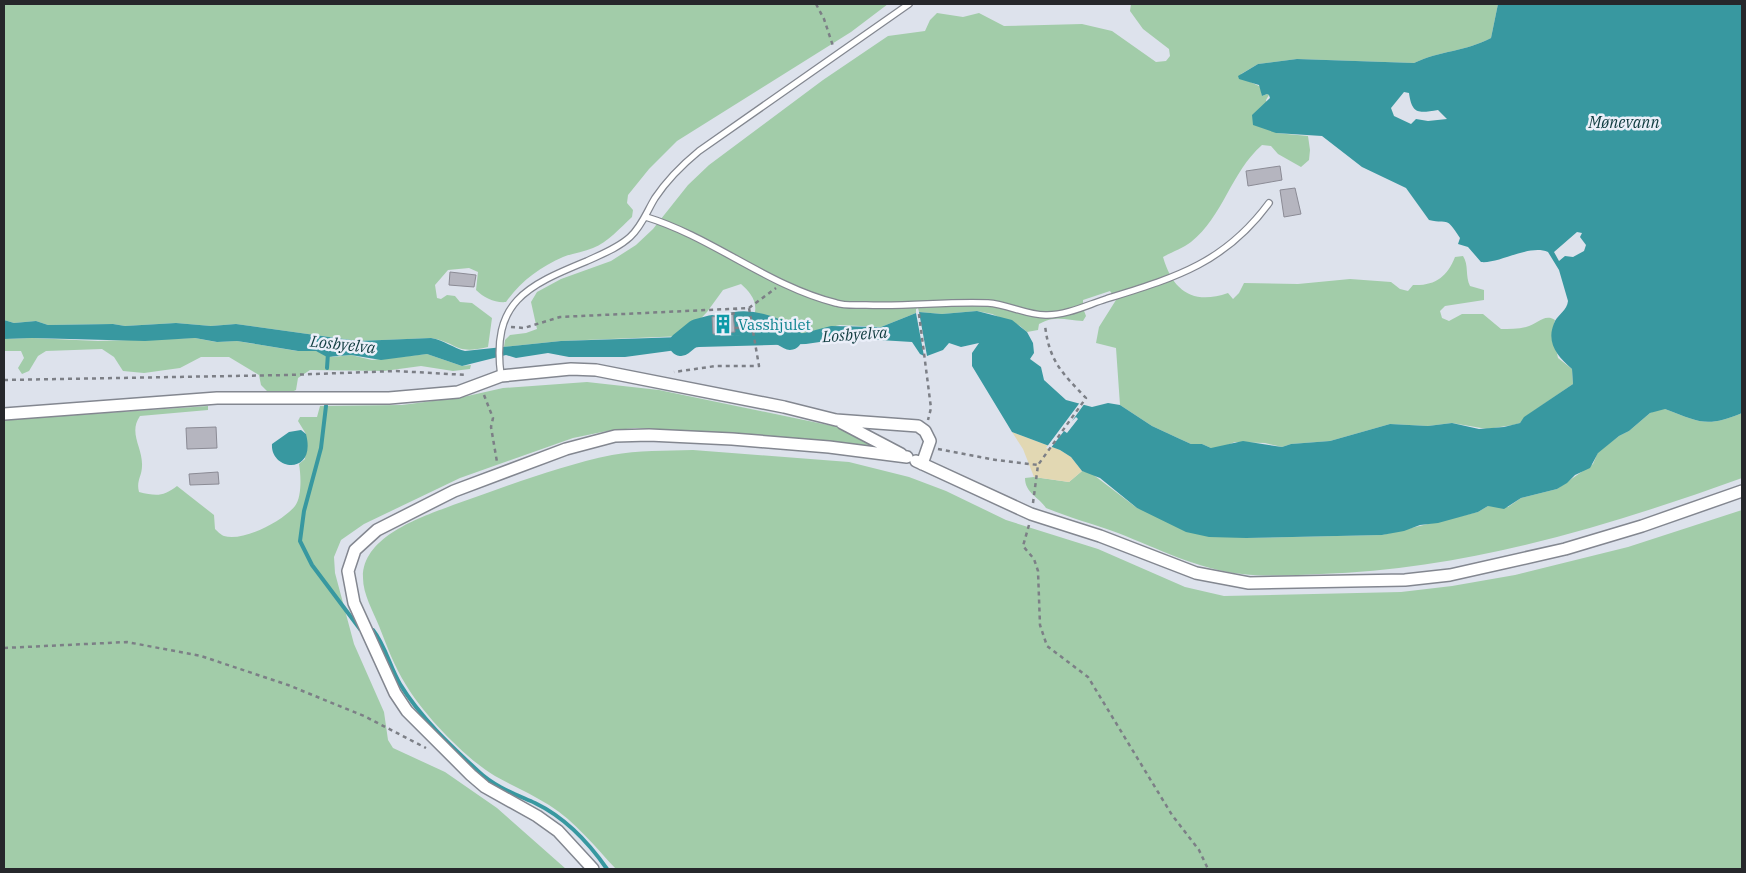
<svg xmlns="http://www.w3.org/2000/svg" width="1746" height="873" viewBox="0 0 1746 873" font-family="'IBM Plex Serif',serif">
  <rect width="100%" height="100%" fill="#dde2ec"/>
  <!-- green -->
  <path fill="#a2cca9" d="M4,4H888L851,32L677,141L649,169L628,195L627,203L633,210L632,217C620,228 608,242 593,248C584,252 573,253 563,257C540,267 521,281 506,302C495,303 484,298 476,290L478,272L469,268L448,270L435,285L437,298L441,299L447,295L455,296L460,302L472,303L492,318L488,347C454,355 459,343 431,338L358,341L236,324L211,326L176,323L125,326L113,324L48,325L36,321L14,323L4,320Z
    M1131,4H1498L1491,38C1467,51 1439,51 1414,63L1297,59L1258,64L1241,74L1244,79L1261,87L1262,96L1267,94L1269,95L1266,100L1276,133L1308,136L1310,150L1309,160L1301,167L1278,154L1271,146L1262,145C1231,172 1223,217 1191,242C1183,248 1172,252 1163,257C1173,292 1194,305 1228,293L1233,299L1239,293L1244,283L1298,284L1350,279L1391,282L1400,289L1408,291L1413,285C1435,286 1447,277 1455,257L1463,256C1469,265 1465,276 1470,286L1484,290V300L1445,306L1440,311L1442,318L1449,321L1462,314H1483L1501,329C1509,329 1518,329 1526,327C1537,325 1544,313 1555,320L1552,331L1558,358L1572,369L1573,384L1525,417L1520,423L1513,425L1487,429L1452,423L1428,426L1390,424L1330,441L1291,444L1282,447L1265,443L1235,442L1220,448H1211L1202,444H1191L1180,439L1152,426L1120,405L1116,348L1096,343L1099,327L1116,300L1110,291L1083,300V308L1086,316L1083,321C1066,320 1055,315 1039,324L1038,330L1027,332L1020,326L992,314L977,311L942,314L919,312L918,308L916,309V313L881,327L840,325L804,333L747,334C746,324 754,320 755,312C757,300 749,291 741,284L723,290L707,312L684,336L561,341L504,347L505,340L510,335L526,333L537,329L531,302L537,292L561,279L611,261L636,245L653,229L688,185L709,165L823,80L888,36L925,31L930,20L937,13L963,17L979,13L1004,26L1082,24L1112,31L1156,62L1166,61L1170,56L1169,49L1143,29L1130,11Z
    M32,338L98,341L195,338L216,342L237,341L297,351H316L333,357L351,355L372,360L427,354L462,366L471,365L470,369L453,371L421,366L384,371L310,370L298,378L296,390L289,393L268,392L261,385L259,375L229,357H201L180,368L144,373L123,371L114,357L102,349L46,351L38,356L29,371L22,374L18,368L24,358L21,351H4V339Z
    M587,382L659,390L852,430L877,448L727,433L635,428L607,431L573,438L460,478L364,524L341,540L334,557L335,573L354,644L384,712L388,740L393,748L445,772L497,808L566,869H4V420L208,406V410L140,416C128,433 143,448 142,466C142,476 136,481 139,492C156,496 163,497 177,486L214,515L215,529C217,531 221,535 224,536C243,542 283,521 295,506C302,497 301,475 299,464L305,459L306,434L298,421L300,417H317L320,406L402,405L463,397L503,388Z
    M1659,409H1665C1700,422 1706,428 1742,413V478C1606,527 1467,569 1321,574C1296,575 1268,577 1242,574C1197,569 1159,549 1118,533C1094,524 1070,518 1046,508C1039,497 1025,493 1025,478L1034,477L1069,482L1082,471L1091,473L1137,508L1246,538L1382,535L1478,512L1488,506L1508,507L1521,498L1557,489L1593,464L1598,452L1619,436L1629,431L1650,413Z
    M693,450L849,462L909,477L946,491L1006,520L1098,549L1185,587L1224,596L1401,592L1452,586L1515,575L1628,547L1742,510V869H616C595,847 576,822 549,805C532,794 513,786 495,776C466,759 423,714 406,685C394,666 387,646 379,626C373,611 363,594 363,578C362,536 422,517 453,505C505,487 558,466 612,455C638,450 666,451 693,450Z"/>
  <!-- sand -->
  <path fill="#e2d8b3" d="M1012,432L1060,450L1071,457L1082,471L1069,482L1034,477L1023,449Z"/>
  <!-- water -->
  <path fill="#3898a0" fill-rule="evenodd" d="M1498,4H1742V413C1706,428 1700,422 1665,409L1650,413L1629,431L1619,436L1598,453L1590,468L1575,475L1567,483L1557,489L1521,498L1504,509L1488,506L1478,512L1438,523L1420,525L1404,531L1382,535L1246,538L1209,537L1186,532L1137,508L1100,478L1082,471L1071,457L1060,450L1012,432L972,366V353L979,343L961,347L949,343L943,350L927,356L919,312L942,314L977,311L1012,320L1027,332L1033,343L1034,353L1030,359L1041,367L1044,380L1066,400L1092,407L1108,403L1120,405L1152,426L1180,439L1191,444H1202L1211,448L1243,441L1282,447L1291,444L1330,441L1390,424L1428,426L1452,423L1479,429L1504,427L1520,423L1524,417L1573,384L1572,369C1557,356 1545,342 1555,321C1559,314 1567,310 1568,301L1559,270L1548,252C1529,244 1499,264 1481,262L1468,247L1458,244L1460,238C1445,215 1450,225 1429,220L1406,188L1362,167L1322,136L1276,133L1253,125L1252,115L1270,98L1269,95L1267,94L1262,96L1259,85L1239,79L1238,76L1258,64L1297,59L1414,63C1439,51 1467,51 1491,38ZM1404,92L1409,93C1412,115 1419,113 1438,110L1447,119L1428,121L1416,119L1411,124L1394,116L1391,108ZM1577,232L1582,233L1580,237L1586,245L1584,251L1573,257L1565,256L1559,261L1554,252Z
    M916,313L924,356L920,354L912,342L847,338L806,344L699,347L625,357H569L548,353L516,358L506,355L462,366L427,354L381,360L351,355L327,357L316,351H298L237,341L217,342L195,338L145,341L32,338L4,339V320L14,323L36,321L48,325L113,324L125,326L176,323L211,326L236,324L358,341L431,338C444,340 453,348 465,351L561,341L804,333L831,326L881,327Z
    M301,430L306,434C317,476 270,471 272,444L289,432Z"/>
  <!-- pier -->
  <path fill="#dde2ec" d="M1081,401L1085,403L1072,421L1076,417L1078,419L1067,433L1064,431L1050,449L1046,448Z"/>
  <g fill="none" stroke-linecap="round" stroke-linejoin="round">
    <!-- stream -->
    <path stroke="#3898a0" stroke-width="4" d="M327,368L328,353
      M326,406L321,448L304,511L300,541L312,565L360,629
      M373,630C385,645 390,667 400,684C420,717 450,745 479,772C495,787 515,794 535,803C564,817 589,843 607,869"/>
    <!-- river -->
    <path stroke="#3898a0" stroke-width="24" d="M735,324C755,321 773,328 790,338
      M681,344L697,331L712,327"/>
  </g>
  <!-- building -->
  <path fill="#b5b5bf" stroke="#8b8b95" d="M1280,166L1282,180L1248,186L1246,171Z
    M1295,188L1301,214L1284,217L1280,190Z
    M450,272L476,275L474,287L449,285Z
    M733,314L735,332L713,334L712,317Z
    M216,427L217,448L187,449L186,428Z
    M218,472L219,484L190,485L189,474Z"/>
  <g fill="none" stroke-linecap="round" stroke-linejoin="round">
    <defs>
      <path id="lane" d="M646,217C712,237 768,286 836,303C845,306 856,305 866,305C907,307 947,301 988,303C1007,304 1029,316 1047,315C1067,315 1087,305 1106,299C1174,278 1224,264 1269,203
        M501,376C491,302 526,286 587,261C602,254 618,248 630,237C642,226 647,211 655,198C667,180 682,165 699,151L909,4"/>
      <path id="street" d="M4,414L217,398H389L458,392L501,376L571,369L596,370L784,407L836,420L918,426L925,431L930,441L922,464
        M842,423L901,454
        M916,461L1031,514L1100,536L1196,573L1249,583L1405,580L1450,575L1565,549L1642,526L1742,491
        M593,869L558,831L537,816L485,787L471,775L407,711L395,693L354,603L348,571L355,550L377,530L454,491L566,449L615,436L649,435L732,439L829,447L907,457"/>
    </defs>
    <!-- lane casing -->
    <use href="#lane" stroke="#838790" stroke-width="8"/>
    <!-- street casing -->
    <use href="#street" stroke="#838790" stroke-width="14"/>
    <!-- path -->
    <path stroke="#7c7f86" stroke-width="2.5" stroke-dasharray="4 4" stroke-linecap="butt" d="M816,4L824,19L833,46
      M749,308L776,288
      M919,314L931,408L928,420
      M715,316L736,313V309
      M511,327L524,328L560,317L749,308L759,366H716L674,372
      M735,328L752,327
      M4,380L288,375L396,371L467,375
      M484,395L493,418L491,427L497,462
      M938,449L996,460L1038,465
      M1033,503L1038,465L1086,398C1062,373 1049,361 1045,325
      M1029,525L1023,546L1034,559L1038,571L1040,625L1047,646L1088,677L1172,815L1199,850L1208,869
      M4,648L127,642L201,656L288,685L364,716L426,748"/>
    <!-- lane -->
    <use href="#lane" stroke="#fff" stroke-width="5.5"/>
    <!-- street -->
    <use href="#street" stroke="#fff" stroke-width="11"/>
  </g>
  <!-- icons -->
  <defs>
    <symbol id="building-bare" viewBox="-9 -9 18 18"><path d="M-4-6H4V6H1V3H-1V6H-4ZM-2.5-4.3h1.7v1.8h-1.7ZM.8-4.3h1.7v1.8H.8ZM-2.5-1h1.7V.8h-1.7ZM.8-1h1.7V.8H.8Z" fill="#0f9aa8" stroke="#ebeff9" stroke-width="2.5" paint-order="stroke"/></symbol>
  </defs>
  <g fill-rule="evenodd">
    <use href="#building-bare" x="709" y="310" width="28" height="28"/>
  </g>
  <g text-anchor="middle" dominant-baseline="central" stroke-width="5" stroke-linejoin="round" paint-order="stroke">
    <!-- culture labels -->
    <g font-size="15" fill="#0d838f" stroke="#ebeff9" text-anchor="start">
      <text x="738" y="324">Vasshjulet</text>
    </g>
    <!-- water labels -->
    <g font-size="16" font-style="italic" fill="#0f3b3f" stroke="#ebeff9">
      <text x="1624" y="122">Mønevann</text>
      <text transform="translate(855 334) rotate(-4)">Losbyelva</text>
      <text transform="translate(343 344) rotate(6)">Losbyelva</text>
    </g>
  </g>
  <!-- border -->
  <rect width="1746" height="873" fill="none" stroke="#26272b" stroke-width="10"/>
</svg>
